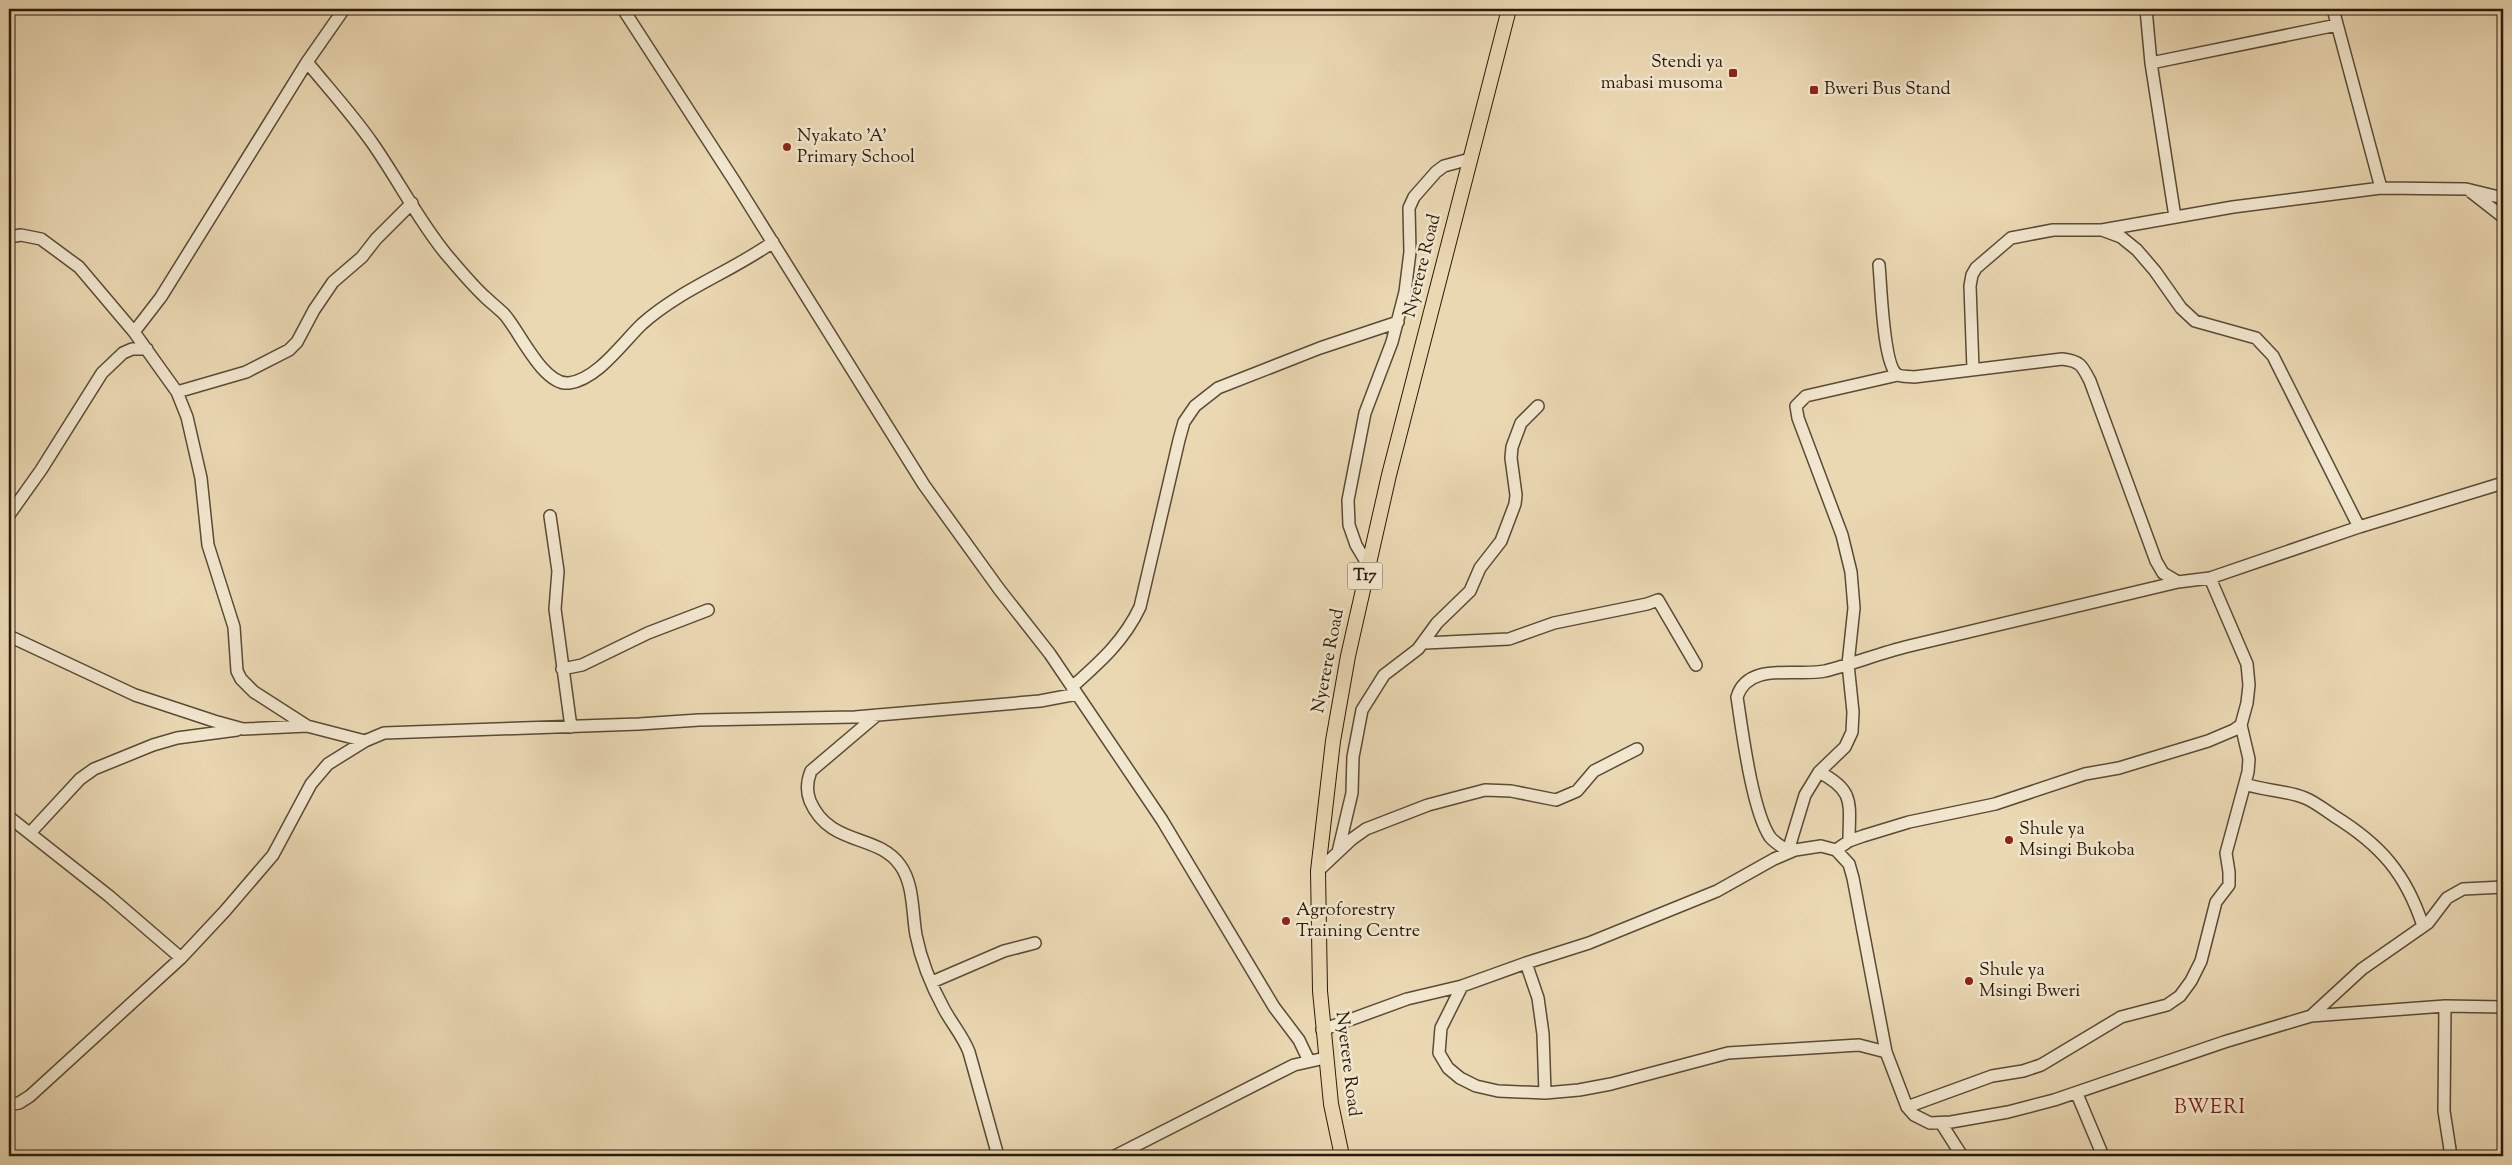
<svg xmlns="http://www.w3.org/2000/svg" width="2512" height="1165" viewBox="0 0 2512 1165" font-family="'Sorts Mill Goudy',serif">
  <rect width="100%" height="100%" fill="#ead8b3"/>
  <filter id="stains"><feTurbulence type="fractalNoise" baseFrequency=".004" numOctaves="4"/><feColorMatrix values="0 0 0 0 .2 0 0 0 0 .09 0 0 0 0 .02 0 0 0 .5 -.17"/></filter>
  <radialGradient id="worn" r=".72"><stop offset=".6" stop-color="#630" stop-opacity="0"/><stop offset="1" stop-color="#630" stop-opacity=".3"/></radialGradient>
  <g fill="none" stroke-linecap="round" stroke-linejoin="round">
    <defs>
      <path id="minor" d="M623,9L735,182L924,485L999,589L1050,654L1162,820L1274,1007L1299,1040L1309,1061
        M2146,9L2151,63L2175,217
        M2333,9L2381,188
        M307,62C329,89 353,115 373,144C398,180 419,221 446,254C458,268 471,284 484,296C490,302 498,308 504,314C519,330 543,386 569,383C598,379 623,342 642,324C681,289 731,272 773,242
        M2151,63L2337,25
        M2471,192L2503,217
        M2102,230L2233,207L2381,188L2466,189L2503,198
        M9,237L21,235L41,239L79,267L134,332L177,392L187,417L201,478L208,545L234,627L237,671L241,679L254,692L307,726
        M1879,265C1881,284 1883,367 1898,375C1902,377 1910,376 1914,377L2062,359C2080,361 2082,365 2090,381L2156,561L2163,573L2178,582L2210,578L2359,527L2503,483
        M134,332L161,297L307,62L344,9
        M1973,369L1970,286L1972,275L1976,268L2011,238L2053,230H2102L2121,237L2137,250L2155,271L2181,308L2195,321L2256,338L2273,356L2359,527
        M177,392L246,372L289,350L297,342L314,310L333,282L362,257L376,239L412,203
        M9,515L41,470L102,373L123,353L132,349H147
        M550,516L558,571L555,609L571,727
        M1368,565L1356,545L1349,525L1348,500L1365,413L1392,342L1405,292L1410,252L1409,208L1414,197L1436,172L1444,166L1470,159
        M9,636L135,695L214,721L243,729L307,726L365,741
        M1425,643L1509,639L1554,623L1647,604L1658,600L1696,665
        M562,669L582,665L648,633L708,610
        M1072,687C1100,662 1124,641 1140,607L1179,440L1184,422L1195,406L1218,388L1320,348L1398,322
        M877,715L811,771C807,781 806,791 810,801C830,847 877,833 900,865C914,884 912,912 916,935C921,960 932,987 944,1009C952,1024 963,1036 969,1052L998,1156
        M1819,772C1856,791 1849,804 1849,841
        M2245,784C2265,791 2285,790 2305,798C2315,802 2325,810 2334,816C2381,845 2406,874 2423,926
        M9,817L109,896L181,958
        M30,833L80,779L94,769L153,745L177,738L237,730
        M1836,850L1849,841L1863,836L1909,822L1995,804L2085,774L2119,768L2208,741L2234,730L2241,725L2247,703L2249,685L2247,664L2210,578
        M1788,851C1782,847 1774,842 1770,837C1752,810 1742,730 1737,697C1748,661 1797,677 1825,671C1853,664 1880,653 1909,646C1998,624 2088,604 2178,582
        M1338,852L1352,793L1353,757L1362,710L1384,675L1418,649L1437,623L1470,591L1480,568L1501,541L1515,504L1516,495L1511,458L1512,447L1521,423L1538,406
        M1782,855L1788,851L1805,795L1819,772L1845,747L1852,732L1853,712L1848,664L1854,608L1851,572L1842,535L1798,418L1796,406L1806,396L1898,375
        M1318,871L1352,839L1366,829L1428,805L1485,790L1511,791L1556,800L1577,791L1594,771L1637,749
        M1526,963L1538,998L1543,1034L1545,1093
        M932,982L1004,951L1035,943
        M1462,986L1441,1028L1439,1053L1448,1068L1460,1078L1476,1086L1498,1091L1545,1093L1579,1090L1611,1084L1728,1053L1859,1045L1886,1052
        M2445,1006L2444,1111L2451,1156
        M2311,1016L2362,969L2428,923L2447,898L2463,889L2503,887
        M1322,1030L1407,999L1462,986L1526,963L1589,943L1717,891L1774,859L1795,850L1821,846L1836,850L1849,864L1853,878L1886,1052L1907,1107L1914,1115L1930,1123L1951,1122L2008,1112L2054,1100L2224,1042L2311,1016L2445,1006L2503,1007
        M2077,1094L2103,1156
        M9,1105L19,1103L30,1096L181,958L225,911L273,855L311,784L328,764L365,741L384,733L639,724L699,720L855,717L1040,701L1077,694
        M1907,1107L1992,1076L2023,1071L2041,1065L2121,1017L2167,1005L2180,996L2191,981L2201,961L2216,902L2229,885V872L2226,853L2248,772L2249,759L2241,725
        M1941,1123L1962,1156
        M1115,1156L1294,1065L1325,1058"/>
      <path id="major" d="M1342,1156L1331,1104L1320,991L1318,871L1333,741L1348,656L1389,475L1509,9"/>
    </defs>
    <!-- minor casing -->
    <use href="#minor" stroke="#5b4a34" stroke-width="14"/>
    <!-- major casing -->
    <use href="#major" stroke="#2b1a0a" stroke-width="16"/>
    <!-- minor -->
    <use href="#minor" stroke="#f1e6ce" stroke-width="11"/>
    <!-- major -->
    <use href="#major" stroke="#ead8b3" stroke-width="14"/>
  </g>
  <!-- markers -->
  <g fill="#8f2418" stroke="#f1e6ce" stroke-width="2">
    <rect x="1728" y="68" width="10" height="10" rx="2.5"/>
    <rect x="1809" y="85" width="10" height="10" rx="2.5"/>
    <circle cx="787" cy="147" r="5"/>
    <circle cx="2009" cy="840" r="5"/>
    <circle cx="1286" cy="921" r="5"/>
    <circle cx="1969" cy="981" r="5"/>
  </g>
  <g text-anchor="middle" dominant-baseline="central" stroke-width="5" stroke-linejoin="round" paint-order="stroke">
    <!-- shield labels -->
    <rect fill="#f1e6ce" stroke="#665745" stroke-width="1" x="1347.5" y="562.5" width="35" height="27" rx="4"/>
    <g font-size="16" font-weight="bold" fill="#2b1a0a">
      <text x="1365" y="576">T17</text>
    </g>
    <!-- poi labels -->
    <g font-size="18" fill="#2b1a0a" stroke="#f1e6ce" text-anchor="start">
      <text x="1723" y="63" text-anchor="end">Stendi ya<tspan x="1723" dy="21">mabasi musoma</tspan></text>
      <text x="1824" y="90">Bweri Bus Stand</text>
      <text x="797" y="137">Nyakato 'A'<tspan x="797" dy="21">Primary School</tspan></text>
      <text x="2019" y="830">Shule ya<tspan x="2019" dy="21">Msingi Bukoba</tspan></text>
      <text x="1296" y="911">Agroforestry<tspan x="1296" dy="21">Training Centre</tspan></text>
      <text x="1979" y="971">Shule ya<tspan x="1979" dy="21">Msingi Bweri</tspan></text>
    </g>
    <!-- street labels -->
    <g font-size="18" fill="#2b1a0a" stroke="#f1e6ce">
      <text transform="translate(1423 266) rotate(-76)">Nyerere Road</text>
      <text transform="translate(1329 661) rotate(-79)">Nyerere Road</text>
      <text transform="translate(1347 1064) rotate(83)">Nyerere Road</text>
    </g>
    <!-- quarter labels -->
    <g font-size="20" letter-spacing="1" fill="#7a1f14" stroke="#f1e6ce">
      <text x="2210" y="1108">BWERI</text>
    </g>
  </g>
  <!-- margin -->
  <rect width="2512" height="1165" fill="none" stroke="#ead8b3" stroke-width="30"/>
  <rect x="10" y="10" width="2492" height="1145" fill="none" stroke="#2b1a0a" stroke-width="2.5"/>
  <rect x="15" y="15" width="2482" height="1135" fill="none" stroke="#2b1a0a"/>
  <rect width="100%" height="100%" filter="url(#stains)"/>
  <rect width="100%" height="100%" fill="url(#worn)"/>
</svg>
